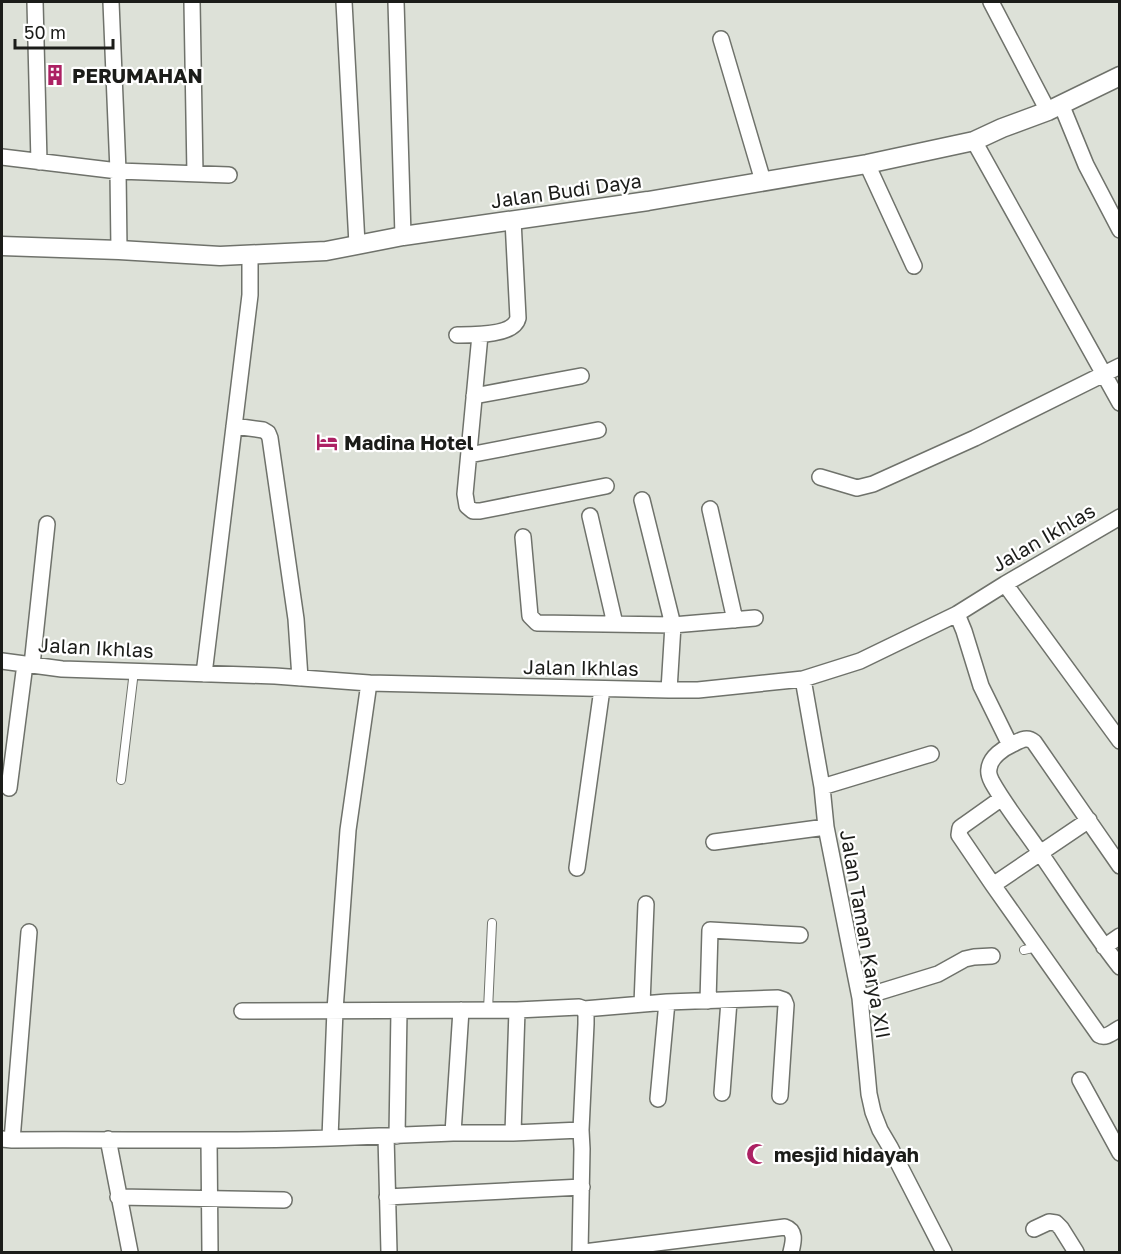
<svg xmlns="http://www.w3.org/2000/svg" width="1121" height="1254" viewBox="0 0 1121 1254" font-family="'Golos Text',sans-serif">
  <rect width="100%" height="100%" fill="#dde1d8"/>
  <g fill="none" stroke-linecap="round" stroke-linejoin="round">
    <defs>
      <path id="service" d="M121,780L134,671
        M1024,950L1037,947
        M488,1010L492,923"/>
      <path id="minor" d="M35,2L39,162
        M111,2L118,171L119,250
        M192,2L195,174
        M344,2L357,244
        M396,2L403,236
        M991,2L1048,111
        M721,39L763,181
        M1061,104L1086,165L1120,230
        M974,141L1120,403
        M2,157L118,171L229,175
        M867,164L914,266
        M457,335C472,335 514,336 518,318L513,220
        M480,335L465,494L467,506L473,511H480L606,486
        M474,396L581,376
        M234,426L263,430L268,433L270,438L296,619L300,678
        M469,455L598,430
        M820,477L857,488L873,484L975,438L1120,366
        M642,500L673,625L669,690
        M710,509L735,620
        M590,516L615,624
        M523,537L530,616L537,623L673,625L755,618
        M1005,584L1120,741
        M957,614L964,631L981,686L1010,745
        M2,661L62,669L275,676L369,683L669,690H698L803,679L860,661L957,614L1005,584L1120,517
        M32,665L47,524
        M204,674L250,295V255
        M803,679L822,787L826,827L860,998L869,1094L873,1112L880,1130L890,1147L944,1252
        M822,787L931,754
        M9,788L25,664
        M1002,798L964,825L960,828L959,835L993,885L1099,1035C1106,1039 1113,1032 1120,1028
        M714,842L826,827
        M1120,866L1034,742C1027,736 1021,740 1013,744C1004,748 990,757 989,769C988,773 990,778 992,782C1006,807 1025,830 1041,854C1067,892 1092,931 1120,967
        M577,868L602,689
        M993,885L1089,820
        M1104,947L1120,936
        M860,998L938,974L965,959L974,957L992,956
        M708,1001L710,930L800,935
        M642,1004L646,904
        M584,1009L667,1002L778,998L784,1000L786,1005L780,1096
        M517,1010L579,1007L584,1009L586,1015V1024L581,1130
        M242,1011C334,1010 425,1011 517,1010L513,1133H453L330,1138L335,1010L348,830L369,683
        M1080,1080L1120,1153
        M722,1093L729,1001
        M658,1099L667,1002
        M453,1133L461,1010
        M513,1133L581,1130L582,1149L580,1252
        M386,1136L389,1252
        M397,1136L399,1011
        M2,1139L12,1140C118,1139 224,1142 330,1138
        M108,1139L130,1252
        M12,1140L29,932
        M209,1140L210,1252
        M118,1197L284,1200
        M387,1197L582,1187
        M1034,1229L1049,1222L1056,1223L1061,1228L1076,1252
        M584,1252L785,1227C797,1231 793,1243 791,1252"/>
      <path id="tertiary" d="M2,246L119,250L220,256L326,251L403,236L648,201L867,164L974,141L1002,128L1048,111L1120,76"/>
    </defs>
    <!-- service casing -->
    <use href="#service" stroke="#6f726b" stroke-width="10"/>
    <!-- minor casing -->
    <use href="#minor" stroke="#6f726b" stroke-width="18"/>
    <!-- tertiary casing -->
    <use href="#tertiary" stroke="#6f726b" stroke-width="21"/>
    <!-- service -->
    <use href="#service" stroke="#fff" stroke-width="8"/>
    <!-- minor -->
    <use href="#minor" stroke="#fff" stroke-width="15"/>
    <!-- tertiary -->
    <use href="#tertiary" stroke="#fff" stroke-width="18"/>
  </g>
  <!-- icons -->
  <defs>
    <symbol id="building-bare" viewBox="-9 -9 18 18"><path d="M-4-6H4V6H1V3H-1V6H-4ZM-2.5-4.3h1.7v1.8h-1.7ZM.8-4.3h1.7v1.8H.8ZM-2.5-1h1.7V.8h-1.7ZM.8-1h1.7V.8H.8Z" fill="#ac2163" stroke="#fff" stroke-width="2.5" paint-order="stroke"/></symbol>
    <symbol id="hotel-bare" viewBox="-9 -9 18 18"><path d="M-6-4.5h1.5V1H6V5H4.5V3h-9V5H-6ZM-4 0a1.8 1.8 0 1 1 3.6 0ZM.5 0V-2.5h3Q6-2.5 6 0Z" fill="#ac2163" stroke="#fff" stroke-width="2.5" paint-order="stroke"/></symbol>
    <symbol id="mosque-bare" viewBox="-9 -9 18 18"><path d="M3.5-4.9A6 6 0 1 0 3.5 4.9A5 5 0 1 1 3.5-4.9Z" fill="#ac2163" stroke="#fff" stroke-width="2.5" paint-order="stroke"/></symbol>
  </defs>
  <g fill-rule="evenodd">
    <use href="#building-bare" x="40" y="60" width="30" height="30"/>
    <use href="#hotel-bare" x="312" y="427" width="30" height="30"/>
    <use href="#mosque-bare" x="742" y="1139" width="30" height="30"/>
  </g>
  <g text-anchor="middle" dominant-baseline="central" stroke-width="4.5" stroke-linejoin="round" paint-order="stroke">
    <!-- poi labels -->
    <g font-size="20" font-weight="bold" fill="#1b1c19" stroke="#fff" text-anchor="start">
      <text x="72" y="75">PERUMAHAN</text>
      <text x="344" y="442">Madina Hotel</text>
      <text x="774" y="1154">mesjid hidayah</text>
    </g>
    <!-- street labels -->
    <g font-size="20" fill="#1b1c19" stroke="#fff">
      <text transform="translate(566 190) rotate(-8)">Jalan Budi Daya</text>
      <text transform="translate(1043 537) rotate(-30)">Jalan Ikhlas</text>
      <text transform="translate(96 647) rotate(3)">Jalan Ikhlas</text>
      <text transform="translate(581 667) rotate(1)">Jalan Ikhlas</text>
      <text transform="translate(866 934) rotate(80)">Jalan Taman Karya XII</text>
    </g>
  </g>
  <!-- border -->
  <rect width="1121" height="1254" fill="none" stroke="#1b1c19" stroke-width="6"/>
  <!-- scale -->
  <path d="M15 39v9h98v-9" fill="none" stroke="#1b1c19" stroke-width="3"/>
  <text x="24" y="39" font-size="18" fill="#1b1c19" stroke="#ffffff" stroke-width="4.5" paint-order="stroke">50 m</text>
</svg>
